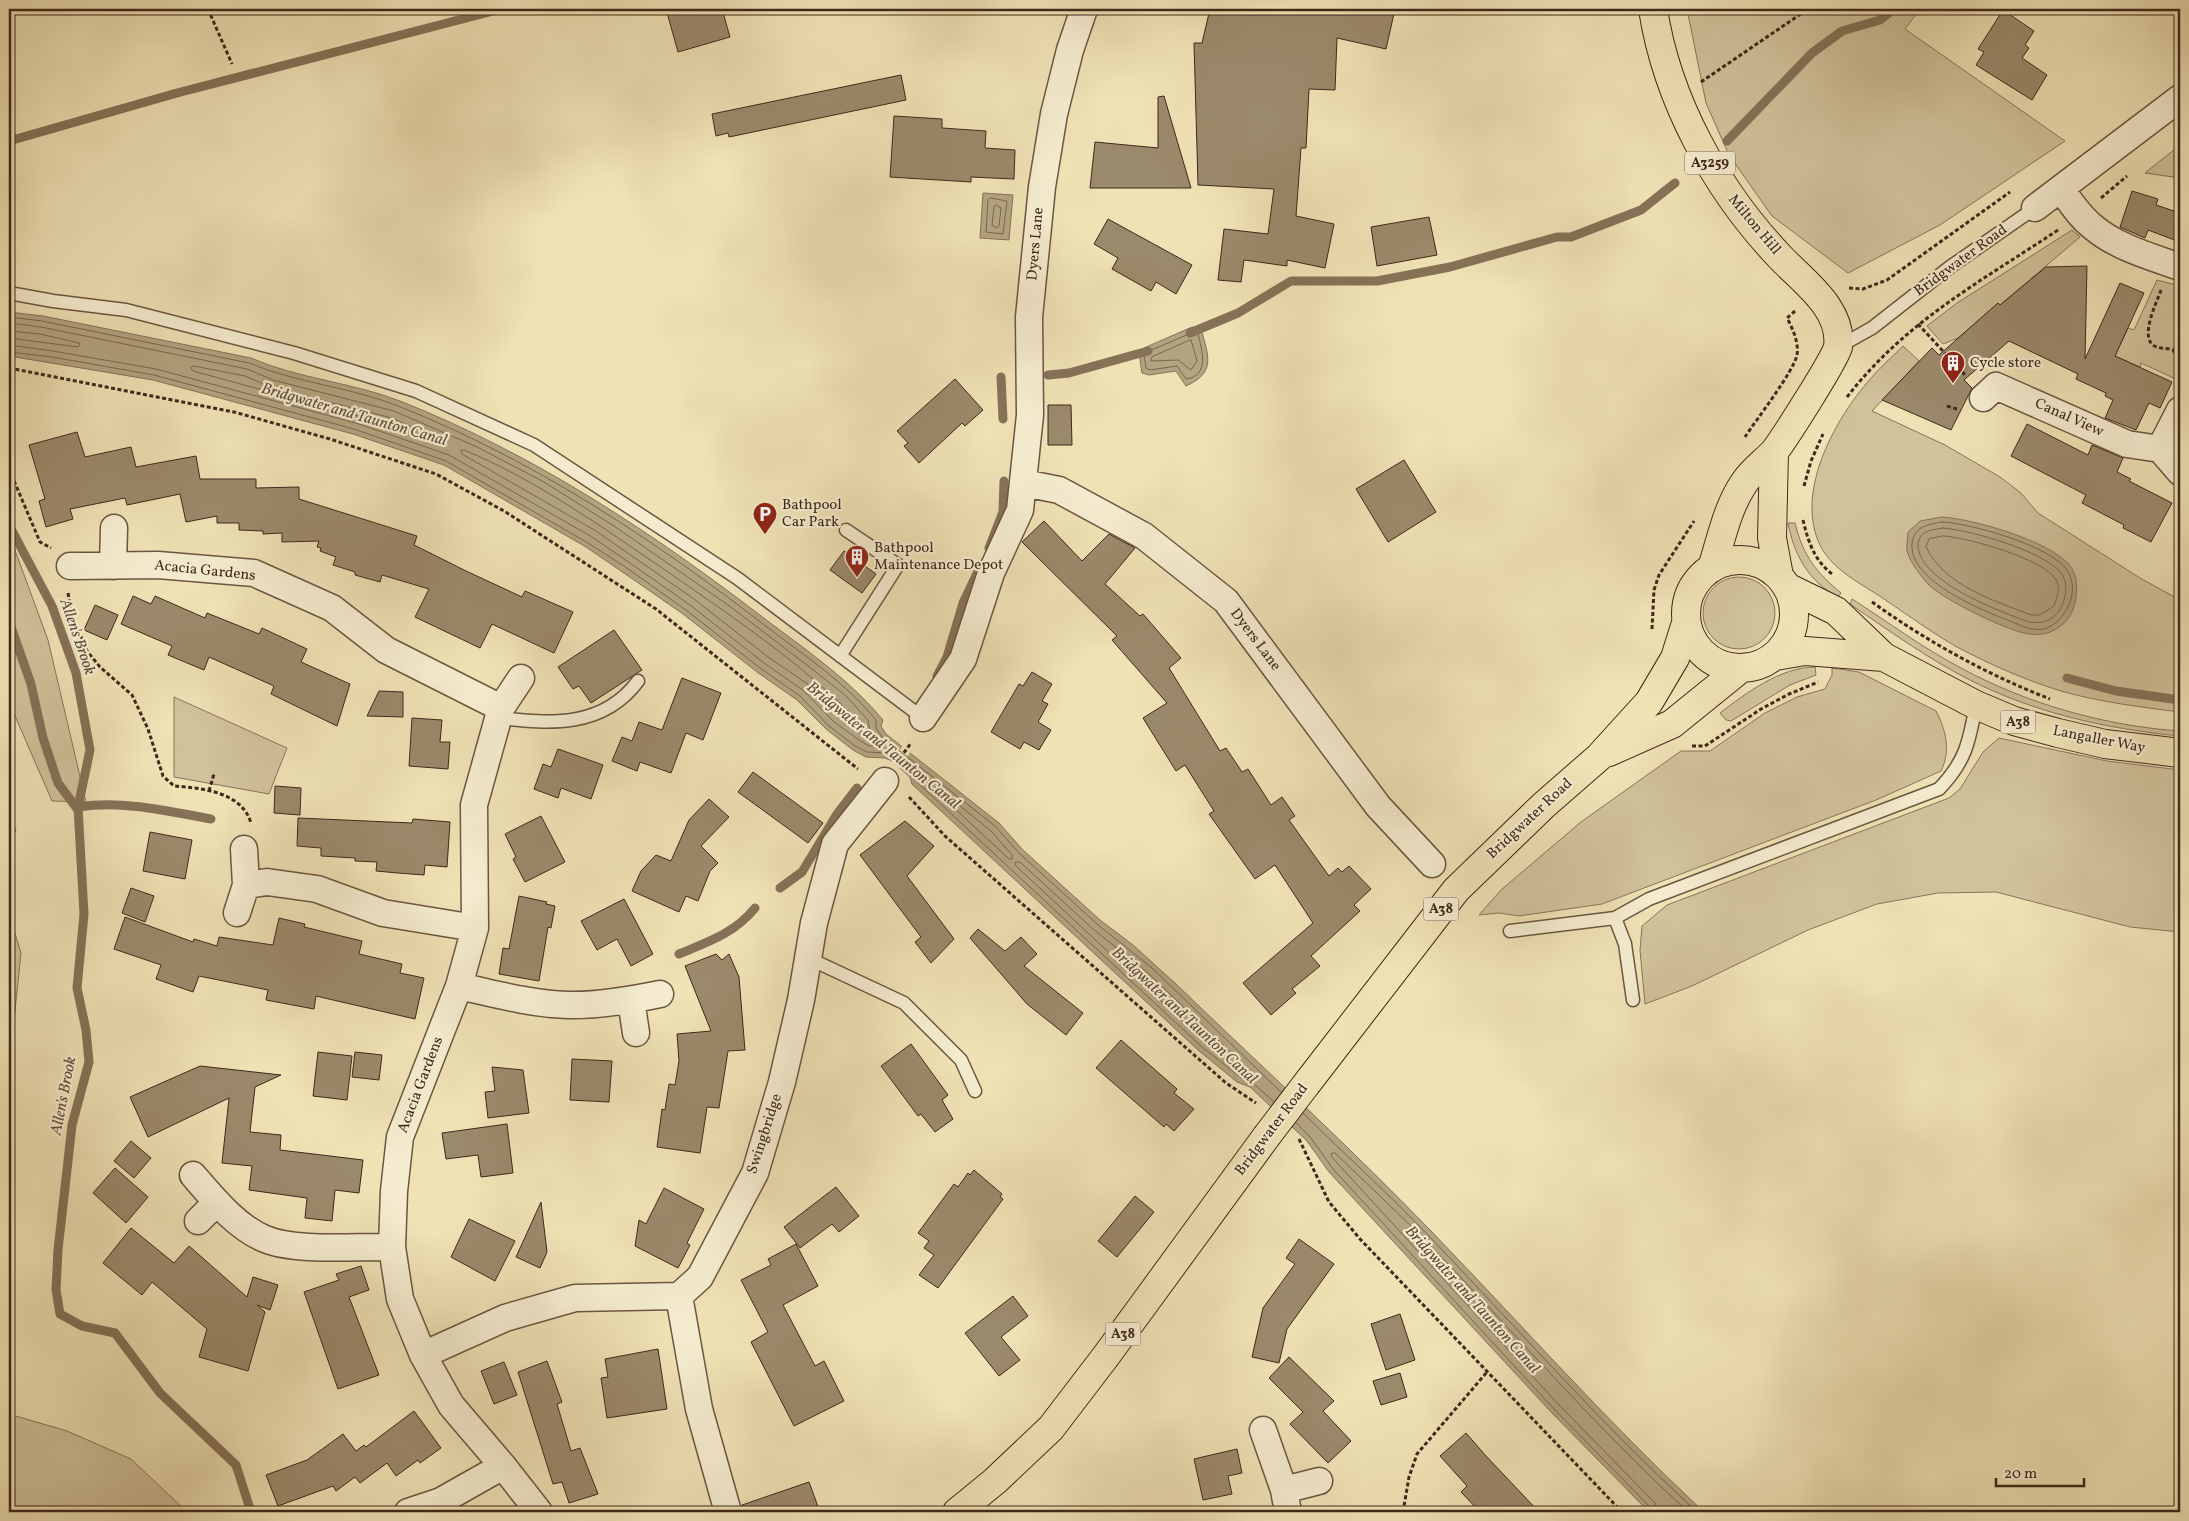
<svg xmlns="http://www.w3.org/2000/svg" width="2189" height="1521" viewBox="0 0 2189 1521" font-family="Vollkorn,serif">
  <rect width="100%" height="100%" fill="#efe2b5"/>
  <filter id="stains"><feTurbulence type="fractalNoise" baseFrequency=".004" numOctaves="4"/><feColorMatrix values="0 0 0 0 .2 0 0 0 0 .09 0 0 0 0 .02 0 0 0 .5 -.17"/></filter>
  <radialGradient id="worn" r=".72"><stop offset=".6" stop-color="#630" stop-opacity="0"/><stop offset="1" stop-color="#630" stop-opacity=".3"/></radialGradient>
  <!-- green -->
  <path fill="#d1c29b" stroke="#88755a" d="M1687,9H1920L1905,29L2065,141L1940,225L1848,273L1772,216L1729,155L1706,103Z
    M2180,145V178L2145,173Z
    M2072,230L2080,237L2000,305L1998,303L1958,338L1943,344L1927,326L1957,303Z
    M2157,280L2180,286V381L2141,363L2140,367L2115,356L2128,328L2134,330Z
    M1903,346L1919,361L1872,411L1945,445L2000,477L2021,493L2038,513L2140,578L2180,600V712C2141,707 2099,702 2061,691C2025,680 1989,664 1957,647C1932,633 1908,615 1884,599C1862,584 1834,571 1821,547C1794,495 1833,423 1866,384C1877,370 1891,358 1903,346Z
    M1788,523H1795C1803,556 1816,572 1841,593L1838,597C1809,582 1794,555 1788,523Z
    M9,534L48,640L86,802L52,801L9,702Z
    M1703 613a36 36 0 1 1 72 0a36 36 0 1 1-72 0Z
    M1852,599C1888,622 1923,648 1961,668C2027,704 2106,726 2180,731V736C2107,729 2034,713 1968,679C1927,658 1888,630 1850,604Z
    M1815,667L1816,675L1790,685L1731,721L1726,720L1720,713C1746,693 1781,667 1815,667Z
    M1832,668L1859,672L1936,711C1946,730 1951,751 1941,771L1876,800L1602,904L1519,916L1499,913L1479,915L1501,890L1581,822L1681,751H1710L1765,713L1797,697L1825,689L1832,675Z
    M174,697L287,748L269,794L174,777Z
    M1999,738L2107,761L2180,770V932L2130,927L1996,892L1938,893L1877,904L1808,930L1692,986L1645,1004L1640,950L1642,926L1667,905L1949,798L1960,789L1983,752Z
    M9,818L16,830L9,845Z
    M9,914L21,953L9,1069Z
    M9,1414L67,1431L131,1459L187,1512H9Z"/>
  <!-- water -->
  <path fill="#b3a380" stroke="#857257" d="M983,193L1013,195L1009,240L980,238Z
    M9,312L43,316L251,358C299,379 351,382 400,401C534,454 655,534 769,622C809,652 851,681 883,720L881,726L886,734L999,823L1023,850L1100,920L1133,945L1176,984C1261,1066 1349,1146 1431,1231C1522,1325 1608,1423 1704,1512H1649L1551,1412L1329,1172L1307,1141L1250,1087L1237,1082L1198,1050L912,784L910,777L892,761L885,758L866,757L853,750L826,729L797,700L757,672L683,614L621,571L586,547L444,465L353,434L153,380L9,356Z
    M1192,327L1201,328C1208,356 1217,372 1186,386L1176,371L1149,375L1142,373L1139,353L1144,348Z
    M1942,517C1973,519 2052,541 2071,567C2077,575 2077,587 2076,596C2075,609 2069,621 2058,628C2049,634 2039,635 2029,634C2007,631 1947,601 1930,586C1922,578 1910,562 1907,551C1906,546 1908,538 1908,532L1920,521Z"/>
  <!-- pier -->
  <path fill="#efe2b5" d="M904,744L912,750L898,770L891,763Z"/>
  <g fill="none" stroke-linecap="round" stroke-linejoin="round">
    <!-- shore -->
    <path stroke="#79664d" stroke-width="1" d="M990,198L1007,201L1003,234L986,232L988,200Z
      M996,205L1001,208L999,226L997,228L992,225L994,207Z
      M9,317L42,321L249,363C297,383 350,387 398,406C532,459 653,539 767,627C805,656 846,683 876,720V728L882,737L995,826L1019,853L1097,924L1152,968L1281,1092
      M9,323L41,327L247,369L273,380L394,411L477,447L544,482L614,526L728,605L807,665L845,695L868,720L870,731L879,745L869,746L859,740L833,721L804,691L764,663L690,605L627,561L592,537L449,455L356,423L156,369L53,351L9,345
      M9,331L40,334L79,343L80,345L78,347L9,338
      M1192,333L1198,334C1202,350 1210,376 1186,379L1177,366L1150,370L1146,368L1144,356L1147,352Z
      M1191,340L1197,361L1191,370L1178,360L1151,361L1152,357Z
      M9,352L52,357L154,375L354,429L446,461L588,543L624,566L686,610L760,668L800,696L829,726L855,746L867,752L886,753L895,757L914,774L917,782L1201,1046L1240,1077L1253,1083L1274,1102
      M194,366L245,376L270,387L392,418L432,436L433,439L430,440L358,416L193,371L191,368Z
      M464,450C537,480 603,528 668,572C734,618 806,666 861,724L862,730H858L838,715L809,685L768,657L694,599L596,531L462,454L461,451Z
      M1942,522C1970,523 2051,546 2067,570C2081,591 2066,622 2044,629C2034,631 2024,627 2015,623C1986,612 1909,582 1912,544C1914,526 1927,525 1942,522Z
      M1943,528C1970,530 2044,551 2061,573C2071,586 2064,610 2052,618C2044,623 2038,623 2029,622C2001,612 1920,582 1918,546C1918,531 1931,530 1943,528Z
      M1943,536C1966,537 2045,559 2056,580C2061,588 2057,597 2054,606L2040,615H2031C1993,600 1945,586 1926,547L1929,539Z
      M954,801L991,831L1012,855V859H1009L951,805V802Z
      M1016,862H1020L1093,929L1148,973L1248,1069V1072H1243L1205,1042L1016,866Z
      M1303,1113C1344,1154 1388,1193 1428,1235C1517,1328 1602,1425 1697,1512
      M1296,1123L1311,1138L1333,1169L1554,1409L1650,1507L1652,1512
      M1658,1512L1655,1503L1559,1405L1338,1164L1331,1156L1332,1153H1335C1364,1181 1394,1209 1422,1237C1511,1328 1594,1426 1688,1512"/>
    <!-- stream -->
    <path stroke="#857257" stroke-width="9" d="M9,141L177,93L501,9
      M1727,141L1812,53L1842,31L1880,20L1894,9
      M1190,333L1238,313L1291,281H1377L1450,267L1557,237H1571L1641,210L1675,183
      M1048,375L1069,373L1148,351
      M1001,377L1003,419
      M9,525L52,606L76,673L90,750L78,807L84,914L77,988L86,1030L89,1062L72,1125L58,1250L56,1290L60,1314L82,1326L115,1333L160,1393L236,1465L251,1512
      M989,548L1003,512L1004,481
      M9,621L31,684L43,738L58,783L78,810
      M937,676L947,657L963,603L981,565
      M2067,678L2116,691L2180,700
      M78,807C122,800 168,811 211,819
      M780,888L802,872L837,814L857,788
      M679,954C708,942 735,933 755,908"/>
  </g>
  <!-- building -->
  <path fill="#9b896b" stroke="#3f281a" d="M666,9H722L730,37L678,52Z
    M1210,9H1395L1386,49L1337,38L1335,90L1309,89L1306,148H1301L1296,216L1334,224L1325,268L1287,260V266L1244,260L1241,282L1218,280L1224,229L1268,234L1274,189L1198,185L1194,43H1202Z
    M2003,10L2034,31L2025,45L2029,48L2022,58L2047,75L2032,100L1976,65L1984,52L1978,49Z
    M901,75L906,100L729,137L728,133L716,136L712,114Z
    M1164,96L1191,188H1090L1095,142L1158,148V97Z
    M894,116L942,119V128L986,131L985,148L1015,150L1014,179L971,177V182L890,177Z
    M2132,191L2158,199L2156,205L2180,213V242L2148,230L2145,238L2120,227Z
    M1429,217L1437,255L1377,266L1371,227Z
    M1108,219L1192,265L1176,294L1156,282L1151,291L1112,269L1118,258L1094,244Z
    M2087,266L2085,359L2120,283L2144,293L2115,356L2172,382L2160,408L2149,403L2136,430L2105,418L2113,400L2105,396L2106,393L2076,379L2078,374L2009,341L1964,380L1972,388L1951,430L1882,400L1932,348L1939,355L1998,303L2000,305L2046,267Z
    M955,379L983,410L965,426L962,423L919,463L904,446L908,443L897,431Z
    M1048,405H1071L1072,445H1048Z
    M2027,424L2088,455L2092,445L2123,458L2117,472L2131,479L2129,481L2172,503L2151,542L2123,528L2124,525L2082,503L2086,495L2011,456Z
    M77,432L85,457L131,447L136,467L196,456L200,479H256V488L299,487V499L417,536L414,545L464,570L522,597L525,591L573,612L554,653L492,624L480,648L415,617L429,589L382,575L380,582L355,575V572L333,565L336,557L320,551L321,548L317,547L319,541L282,542V533L263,534V531L239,530V523H217V516L186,522L180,494L127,505L125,498L70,509L73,519L46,527L39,501L45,499L29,445Z
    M1404,460L1436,512L1388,542L1356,489Z
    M1044,521L1082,561L1109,534L1135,548L1105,584L1140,616L1143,614L1181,658L1169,668L1220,751L1226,748L1242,772L1248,769L1271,805L1282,797L1295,816L1289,820L1329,876L1338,868L1342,872L1349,866L1371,889L1354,905L1360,911L1311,956L1320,966L1292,989L1296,993L1271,1015L1243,983L1313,923L1275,865L1255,879L1209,814L1214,811L1185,765L1176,771L1143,718L1167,703L1112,640L1117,636L1022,542Z
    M844,551L876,574L862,593L830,570Z
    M133,596L151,604L155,596L205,618L207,613L259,634L262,628L307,649L301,662L350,684L337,726L271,694L274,686L209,657L204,670L168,655L172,646L121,624Z
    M95,605L118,615L107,640L84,630Z
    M614,630L642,670L591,703L579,686L573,689L558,667Z
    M1032,672L1052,684L1042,701L1048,704L1038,722L1051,730L1039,750L1024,742L1020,749L991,732L1019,684L1023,686Z
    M682,678L721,693L703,740L686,733L671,773L640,762L637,771L612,761L622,737L632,741L639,722L662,730Z
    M379,691L403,692V717L367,716Z
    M412,718L442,720L440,742H450L448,769L409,766Z
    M558,749L603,765L591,799L561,788L558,798L534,789L543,764L551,767Z
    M753,772L823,823L808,843L738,792Z
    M275,786L301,788L300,815L274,813Z
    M709,799L729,817L701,846L718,863L710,871L698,901L686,896L679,912L632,891L641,871L656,855L671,861L689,820Z
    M541,816L565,862L525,882L513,859L516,857L505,834Z
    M298,818L412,823L413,819L450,822L447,867L425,865L424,875L398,873L376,871L377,862L355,861V858L321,856V848L297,846Z
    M905,821L934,846L907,876L954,939L931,963L915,942L921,937L860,855Z
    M150,832L192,840L185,879L143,871Z
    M131,888L154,896L145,922L122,913Z
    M519,896L547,902L546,904L555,906L551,928L548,927L539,981L499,974L503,948L509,949Z
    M624,899L653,954L631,966L617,939L597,950L581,921Z
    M125,917L193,942L194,939L217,946L219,937L273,945L279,918L305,924L304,927L362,941L359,954L402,964L400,973L424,978L415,1019L316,996L314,1009L266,1000L268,990L199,976L193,992L156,979L161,965L114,949Z
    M978,929L1005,951L1021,937L1037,954L1024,966L1083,1013L1066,1035L1027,1004L970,938Z
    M716,954L722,960L729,954L739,977L745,1050L728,1051L719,1108L707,1107L700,1153L657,1147L662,1109L665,1110L669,1084L675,1085L679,1061L677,1034L711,1031L685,966Z
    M1121,1040L1177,1089L1174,1093L1194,1109L1174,1131L1166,1124L1164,1127L1096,1068Z
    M911,1044L948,1095L942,1100L953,1119L935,1132L921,1114L918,1116L881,1066Z
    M318,1052L352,1056L347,1100L313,1096Z
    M355,1052L382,1055L379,1080L352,1077Z
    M572,1059L612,1061L609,1102L570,1100Z
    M200,1066L281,1075L255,1087L250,1132L281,1135L280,1150L363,1160L359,1193L335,1190L332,1221L305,1218L307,1198L249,1190L252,1166L222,1163L229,1098L148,1137L130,1097Z
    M492,1067L523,1070L529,1113L488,1118L485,1092L495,1091Z
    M507,1124L513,1173L481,1177L478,1155L446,1159L442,1133Z
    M131,1141L151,1158L134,1178L114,1161Z
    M115,1168L148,1197L126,1223L93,1193Z
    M974,1170L1002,1194L1000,1197L1003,1199L938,1288L919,1275L934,1255L924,1248L929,1241L918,1233L954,1184L958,1187L968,1173L970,1175Z
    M836,1187L859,1216L839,1232L832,1224L800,1248L784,1227Z
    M664,1188L704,1209L687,1243L690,1245L678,1268L635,1246L639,1220L646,1224Z
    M1135,1196L1154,1212L1117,1257L1098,1241Z
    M541,1202L547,1252L540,1268L516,1257Z
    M469,1219L515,1241L495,1281L451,1257Z
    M131,1228L174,1263L189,1246L247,1297L253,1277L278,1285L270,1310L257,1305L265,1312L248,1371L199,1357L207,1329L152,1282L142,1295L103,1263Z
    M1299,1239L1334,1264L1287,1329L1279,1363L1252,1357L1263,1308L1295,1264L1286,1258Z
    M796,1244L818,1286L783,1305L815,1366L824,1361L844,1401L794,1426L751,1342L768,1332L741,1280L771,1265L768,1259Z
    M361,1266L369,1290L349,1297L379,1375L338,1389L304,1292L339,1280L336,1274Z
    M1013,1296L1028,1316L1001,1337L1020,1360L999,1376L965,1333Z
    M1400,1314L1415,1360L1386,1370L1371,1324Z
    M658,1349L667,1409L607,1418L601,1378L608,1377L605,1359Z
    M1289,1357L1334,1401L1323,1411L1351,1441L1328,1463L1290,1424L1303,1412L1269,1378Z
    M547,1361L562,1402L557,1404L571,1451L580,1448L598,1494L569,1503L562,1482L553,1484L518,1372Z
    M504,1362L517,1395L494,1404L481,1371Z
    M1400,1373L1407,1397L1381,1405L1373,1381Z
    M414,1411L441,1448L420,1463L418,1460L396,1476L387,1463L360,1483L355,1477L336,1491L333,1486L278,1506L266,1475L307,1460L343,1434L356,1451L364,1445L366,1447Z
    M1466,1433L1486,1456L1539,1512H1480L1461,1492L1467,1486L1440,1456Z
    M1237,1449L1242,1473L1228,1476L1232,1494L1203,1500L1194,1459Z
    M809,1482L820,1512H743L742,1505Z"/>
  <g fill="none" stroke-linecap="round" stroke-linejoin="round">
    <defs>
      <path id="lane" d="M9,293L53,301L126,310L294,353L416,391L534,445L737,578L923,718
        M1838,347L1872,328L1950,267L2035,208
        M840,656L898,565L846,530
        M498,718C551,724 603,728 638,681
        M1615,918L1625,944L1633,1000
        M1510,931L1615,918L1649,899L1939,789C1966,761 1969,742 1976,705
        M808,958L904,1003L961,1060L975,1091"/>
      <path id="street" d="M2061,189C2071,203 2080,217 2093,227C2116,247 2152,257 2180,267
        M2035,208L2180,98
        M1983,398L1996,386L2127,444L2160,449L2180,472
        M2160,449L2180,410
        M1024,483L1059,490L1144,536L1226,601L1378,806L1432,864
        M70,566L158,565L254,573L332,608L386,650L501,708L474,805L475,928
        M113,566L114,528
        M501,708L521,678
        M923,718L963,659L991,573L1020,510L1030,415L1029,317L1042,187L1054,114L1070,50L1084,9
        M244,849L246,885
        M237,913L246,885L267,882L317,889L383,913L475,928L459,986L400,1137L394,1191L392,1247L400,1299L423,1355L451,1405L503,1466L539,1512
        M459,986C495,994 532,1004 568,1005C598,1006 631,1000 660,994
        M631,1000L636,1033
        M193,1175C213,1198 236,1227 265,1239C296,1252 357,1246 392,1247
        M198,1221L217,1202
        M679,1296L700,1277L755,1173L782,1082L801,1000L814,923L835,844L885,781
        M679,1296L699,1409L728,1512
        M423,1355L505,1318L575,1298L679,1296
        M1263,1430L1284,1490L1288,1512
        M1284,1490L1319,1481
        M408,1512L441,1501L503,1466"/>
      <path id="primary" d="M1653,9C1667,101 1717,191 1781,258C1804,282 1843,309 1838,347C1837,356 1781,444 1773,453C1763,463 1752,471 1744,483C1727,508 1721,540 1712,568
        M1774,452L1772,538L1779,576
        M1686 614a54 54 0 1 1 108 0a54 54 0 1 1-108 0Z
        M1787,587L1836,611L1884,657L1976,705L2014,721L2058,733L2105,744L2180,753
        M1775,656L1805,651L1884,657
        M1609,752L1672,724L1740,669
        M1308,1082L1456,890L1544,805L1599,757L1649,702L1675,658L1686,623
        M957,1512L995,1481L1051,1428L1106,1356L1266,1137"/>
    </defs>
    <!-- lane casing -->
    <use href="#lane" stroke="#6b5641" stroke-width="15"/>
    <!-- street casing -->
    <use href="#street" stroke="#6b5641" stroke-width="29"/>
    <!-- primary casing -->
    <use href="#primary" stroke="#3f281a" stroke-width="30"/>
    <!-- path -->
    <path stroke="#3f281a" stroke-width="3" stroke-dasharray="4 2.5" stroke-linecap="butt" d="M208,9L232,64
      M1701,82L1808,9
      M2101,198L2127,176
      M1849,288L1863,289L1887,280L2010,192
      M2161,290C2157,302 2137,341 2157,347C2162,349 2168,348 2173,350L2180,362
      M1918,324L1965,375
      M9,368L234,412L330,439L436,474L504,511L656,609L858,769
      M1847,397C1906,321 1980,282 2058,230
      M1947,406L1957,409
      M1745,437C1756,420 1794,371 1797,355C1799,343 1793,329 1787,318L1795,311
      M9,469L40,542L51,548
      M1804,486L1811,461L1823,434
      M1803,520C1808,541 1814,560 1832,574
      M68,593L72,615L87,651L100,667L132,695L148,729L163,776L174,786C202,788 242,792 251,823
      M1872,602C1928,642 1986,674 2050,699
      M1652,629L1654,590L1659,575L1694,521
      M1692,746H1705L1761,709L1789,694L1818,682
      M900,758L911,743
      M209,791L214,774
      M909,797L945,836L1226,1083L1256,1103
      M1299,1139L1329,1202L1360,1239L1622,1512
      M1403,1512L1409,1477L1417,1454L1487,1372"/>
    <!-- lane -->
    <use href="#lane" stroke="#f5eccf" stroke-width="12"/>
    <!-- street -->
    <use href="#street" stroke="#f5eccf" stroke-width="26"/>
    <!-- primary -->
    <use href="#primary" stroke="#efe2b5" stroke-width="28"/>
    <defs>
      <path id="primary-bridge" d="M1266,1137L1308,1082"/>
    </defs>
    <!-- primary-bridge casing -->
    <use href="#primary-bridge" stroke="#3f281a" stroke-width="30" stroke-linecap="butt"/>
    <!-- primary-bridge -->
    <use href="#primary-bridge" stroke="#efe2b5" stroke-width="28"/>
  </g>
  <!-- icons -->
  <defs>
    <symbol id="building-pin" viewBox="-11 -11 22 30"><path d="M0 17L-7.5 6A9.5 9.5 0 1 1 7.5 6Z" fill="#8f2418" stroke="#f5eccf"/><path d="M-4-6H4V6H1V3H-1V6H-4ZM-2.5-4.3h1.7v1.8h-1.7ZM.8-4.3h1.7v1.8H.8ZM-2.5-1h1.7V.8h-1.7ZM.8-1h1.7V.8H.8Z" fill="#fff"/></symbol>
    <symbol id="parking-pin" viewBox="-11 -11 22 30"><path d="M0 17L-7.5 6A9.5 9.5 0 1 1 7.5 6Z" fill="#8f2418" stroke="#f5eccf"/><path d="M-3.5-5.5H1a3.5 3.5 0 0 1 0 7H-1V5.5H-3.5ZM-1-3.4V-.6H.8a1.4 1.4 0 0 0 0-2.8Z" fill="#fff"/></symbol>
  </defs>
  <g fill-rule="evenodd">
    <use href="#building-pin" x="1939" y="349" width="28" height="38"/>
    <use href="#parking-pin" x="751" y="500" width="28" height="38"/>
    <use href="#building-pin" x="843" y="543" width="28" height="38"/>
  </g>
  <g text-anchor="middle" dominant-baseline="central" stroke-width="4.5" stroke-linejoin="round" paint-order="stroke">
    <!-- shield labels -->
    <g fill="#f5eccf" stroke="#766350" stroke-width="1">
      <rect x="1685" y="151.5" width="50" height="23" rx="4"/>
      <rect x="2000.5" y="710.5" width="35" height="23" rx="4"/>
      <rect x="1423.5" y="897.5" width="35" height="23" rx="4"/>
      <rect x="1105.5" y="1322.5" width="35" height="23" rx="4"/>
    </g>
    <g font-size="14" font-weight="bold" fill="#3f281a">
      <text x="1710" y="163">A3259</text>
      <text x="2018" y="722">A38</text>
      <text x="1441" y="909">A38</text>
      <text x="1123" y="1334">A38</text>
    </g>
    <!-- street labels -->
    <g font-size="15" fill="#3f281a" stroke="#f5eccf">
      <text transform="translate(1754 225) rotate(50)">Milton Hill</text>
      <text transform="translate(1036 244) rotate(-85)">Dyers Lane</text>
      <text transform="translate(1961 261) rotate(-36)">Bridgwater Road</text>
      <text transform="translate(2069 418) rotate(24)">Canal View</text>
      <text transform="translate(205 571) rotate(6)">Acacia Gardens</text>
      <text transform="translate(1255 640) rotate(53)">Dyers Lane</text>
      <text transform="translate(2099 740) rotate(11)">Langaller Way</text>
      <text transform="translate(1530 819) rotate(-43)">Bridgwater Road</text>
      <text transform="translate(421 1085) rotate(-69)">Acacia Gardens</text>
      <text transform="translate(1272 1130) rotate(-53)">Bridgwater Road</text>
      <text transform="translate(765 1134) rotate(-72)">Swingbridge</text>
    </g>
    <!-- poi labels -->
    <g font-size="15" fill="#3f281a" stroke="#f5eccf" text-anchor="start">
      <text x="1970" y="363">Cycle store</text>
      <text x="782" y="505">Bathpool<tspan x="782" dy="17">Car Park</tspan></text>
      <text x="874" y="548">Bathpool<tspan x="874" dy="17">Maintenance Depot</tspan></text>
    </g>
    <!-- water labels -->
    <g font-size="16" font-style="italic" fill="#624d39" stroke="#f5eccf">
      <text transform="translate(354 415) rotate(16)">Bridgwater and Taunton Canal</text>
      <text transform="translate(77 637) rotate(71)">Allen's Brook</text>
      <text transform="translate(883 746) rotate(39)">Bridgwater and Taunton Canal</text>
      <text transform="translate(1184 1016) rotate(43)">Bridgwater and Taunton Canal</text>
      <text transform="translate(64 1096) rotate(-79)">Allen's Brook</text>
      <text transform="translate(1472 1300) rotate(48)">Bridgwater and Taunton Canal</text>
    </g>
  </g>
  <!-- margin -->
  <rect width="2189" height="1521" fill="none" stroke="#efe2b5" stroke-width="30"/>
  <rect x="10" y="10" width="2169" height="1501" fill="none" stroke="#3f281a" stroke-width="2.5"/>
  <rect x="15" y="15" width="2159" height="1491" fill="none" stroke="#3f281a"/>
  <!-- scale -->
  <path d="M1996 1478v8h88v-8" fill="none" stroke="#3f281a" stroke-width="2.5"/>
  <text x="2004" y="1478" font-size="15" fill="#3f281a" stroke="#f5eccf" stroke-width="4" paint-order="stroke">20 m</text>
  <rect width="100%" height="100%" filter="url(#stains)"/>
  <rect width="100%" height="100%" fill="url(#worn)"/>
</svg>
